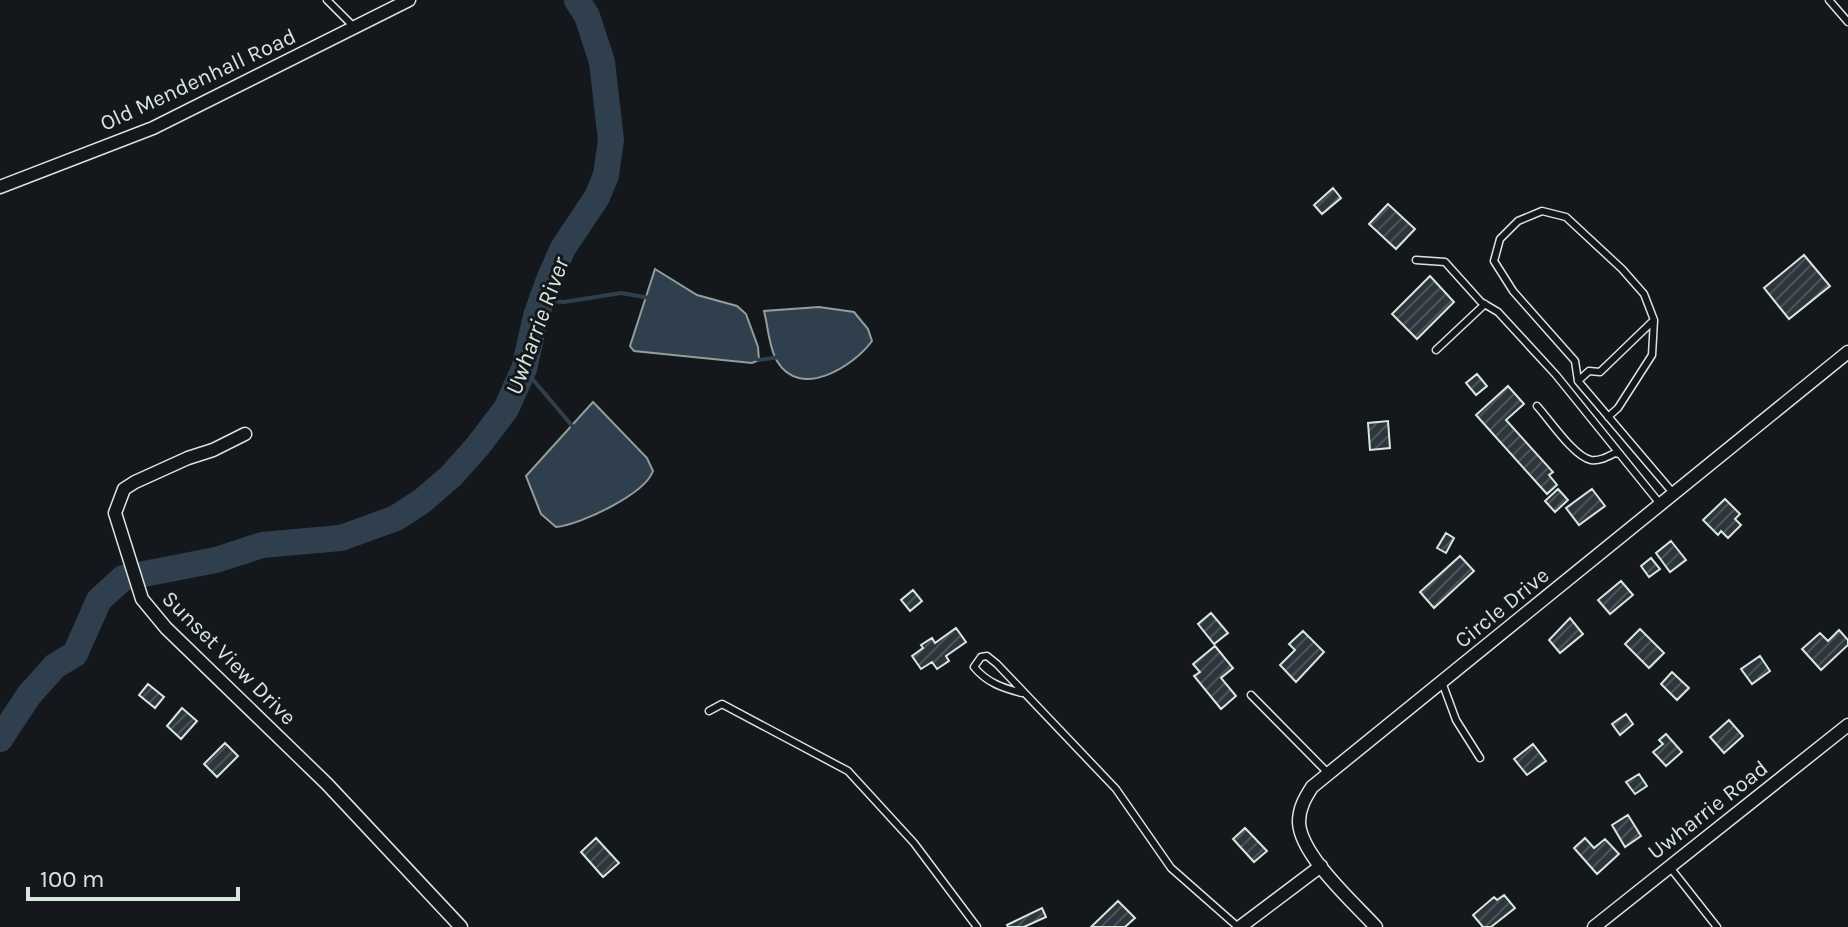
<svg xmlns="http://www.w3.org/2000/svg" width="1848" height="927" viewBox="0 0 1848 927" font-family="Karla,sans-serif">
  <defs>
    <pattern id="building-hatch" width="6" height="6" patternUnits="userSpaceOnUse" patternTransform="scale(2)"><rect width="6" height="6" fill="#2c363c"/><path d="M-1 1l2-2M0 6l6-6M5 7l2-2" fill="none" stroke="#4a5358"/></pattern>
  </defs>
  <rect width="100%" height="100%" fill="#14181c"/>
  <!-- water -->
  <path fill="#2f3f4d" stroke="#939e99" stroke-width="2" d="M655,269L697,295L737,306L746,314L758,347L759,360L752,363L634,351L630,346Z
    M819,307L854,312L868,329L872,341C853,367 800,400 777,361C769,348 768,326 764,311Z
    M593,402L647,458L653,471C645,494 580,525 556,527L541,514L526,476Z"/>
  <g fill="none" stroke-linecap="round" stroke-linejoin="round">
    <!-- stream -->
    <path stroke="#2f3f4d" stroke-width="4" d="M542,300L564,302L621,293L650,298
      M754,358L759,360L780,357
      M524,369L574,428"/>
    <!-- river -->
    <path stroke="#2f3f4d" stroke-width="26" d="M0,739L29,695L55,666L75,654L99,600L123,578L216,560L262,545L341,538L396,518L422,501L451,476L477,447L506,409L524,369L536,316L550,277L563,248L597,197L606,175L611,140L602,62L587,16L577,0"/>
  </g>
  <!-- building -->
  <path fill="url(#building-hatch)" stroke="#d8e6dc" stroke-width="2" d="M1333,188L1341,198L1322,214L1314,205Z
    M1388,204L1415,229L1396,249L1369,224Z
    M1804,255L1830,286L1789,319L1764,288Z
    M1430,276L1454,302L1417,339L1392,314Z
    M1477,374L1487,386L1476,395L1466,383Z
    M1508,386L1524,404L1506,420L1553,472L1549,475L1557,485L1547,494L1476,415Z
    M1388,421L1390,448L1370,450L1368,423Z
    M1558,489L1568,500L1555,512L1545,501Z
    M1592,489L1605,506L1579,525L1566,508Z
    M1725,499L1740,514L1735,519L1741,525L1728,538L1721,531L1718,535L1703,520Z
    M1446,533L1454,538L1446,553L1437,548Z
    M1671,541L1686,560L1670,572L1656,553Z
    M1460,556L1474,571L1434,608L1420,592Z
    M1651,558L1660,569L1649,577L1641,566Z
    M1621,581L1633,595L1610,614L1598,600Z
    M913,590L922,601L910,611L901,600Z
    M1211,613L1228,633L1214,644L1198,624Z
    M1570,618L1583,634L1560,653L1549,640Z
    M956,628L966,642L946,656L949,661L937,669L932,662L921,669L912,656L923,648L921,645L932,638L935,643Z
    M1640,629L1664,653L1649,668L1625,644Z
    M1839,630L1848,640V645L1821,670L1802,649L1820,633L1828,641Z
    M1303,631L1324,652L1296,682L1280,665L1295,650L1289,644Z
    M1215,646L1233,668L1221,678L1236,696L1221,709L1194,676L1200,672L1193,664Z
    M1760,656L1770,671L1752,684L1741,669Z
    M1672,672L1689,688L1677,700L1661,684Z
    M148,684L164,697L155,708L139,695Z
    M182,708L197,721L181,739L167,726Z
    M1626,714L1633,724L1620,735L1612,724Z
    M1729,720L1743,736L1724,753L1710,737Z
    M1666,734L1682,752L1666,766L1653,752L1663,744L1659,740Z
    M225,743L238,756L217,777L204,764Z
    M1533,744L1546,761L1527,775L1514,759Z
    M1639,774L1647,786L1635,794L1626,782Z
    M1628,815L1641,836L1625,847L1612,825Z
    M1245,828L1267,851L1254,862L1233,839Z
    M596,838L619,863L603,877L581,852Z
    M1585,838L1594,848L1605,839L1619,854L1597,874L1574,848Z
    M1504,895L1515,908L1491,927H1483L1473,915L1494,897L1497,900Z
    M1118,901L1135,918L1125,927H1091Z
    M1042,908L1046,917L1024,927H1008L1007,925Z"/>
  <g fill="none" stroke-linecap="round" stroke-linejoin="round">
    <defs>
      <path id="service" d="M327,0L354,27
        M1829,0L1848,22
        M1416,260L1445,262L1481,302L1498,312L1556,375L1661,505
        M1436,350L1485,304
        M1578,381L1589,371L1600,372L1654,320L1644,294L1622,269L1566,217L1542,211L1518,221L1500,239L1494,261L1513,291L1575,361L1578,381L1674,494
        M1537,406C1549,419 1574,457 1591,460C1600,461 1607,457 1615,453L1620,454
        M1608,417L1618,408L1652,355L1654,320
        M1442,682L1456,720L1480,758
        M1022,693C1003,688 987,683 974,667L981,657L987,656L997,664L1116,789L1171,868L1238,927
        M1251,695L1328,773
        M709,711L722,704L848,771L914,843L977,927
        M1669,866L1717,927"/>
      <path id="minor" d="M0,187L153,128L409,0
        M245,434L213,450L188,458L135,482L124,489L115,513L142,599L166,628L327,784L461,927
        M1240,927L1321,866
        M1376,927C1354,903 1300,855 1299,822C1299,808 1305,798 1312,787L1848,352
        M1594,927L1848,725"/>
    </defs>
    <!-- service casing -->
    <use href="#service" stroke="#d8e6dc" stroke-width="9"/>
    <!-- minor casing -->
    <use href="#minor" stroke="#d8e6dc" stroke-width="15"/>
    <!-- service -->
    <use href="#service" stroke="#14181c" stroke-width="6"/>
    <!-- minor -->
    <use href="#minor" stroke="#14181c" stroke-width="12"/>
  </g>
  <g text-anchor="middle" dominant-baseline="central" stroke-width="6" stroke-linejoin="round" paint-order="stroke">
    <!-- street labels -->
    <g font-size="22" fill="#d8e6dc" stroke="#14181c">
      <text transform="translate(198 80) rotate(-25)">Old Mendenhall Road</text>
      <text transform="translate(1502 608) rotate(-39)">Circle Drive</text>
      <text transform="translate(229 658) rotate(45)">Sunset View Drive</text>
      <text transform="translate(1708 810) rotate(-38)">Uwharrie Road</text>
    </g>
    <!-- water labels -->
    <g font-size="24" font-style="italic" fill="#d8e6dc" stroke="#14181c">
      <text transform="translate(537 326) rotate(-70)">Uwharrie River</text>
    </g>
  </g>
  <!-- scale -->
  <path d="M28 887v12h210v-12" fill="none" stroke="#d8e6dc" stroke-width="4"/>
  <text x="40" y="887" font-size="24" fill="#d8e6dc" stroke="#14181c" stroke-width="6" paint-order="stroke">100 m</text>
</svg>
